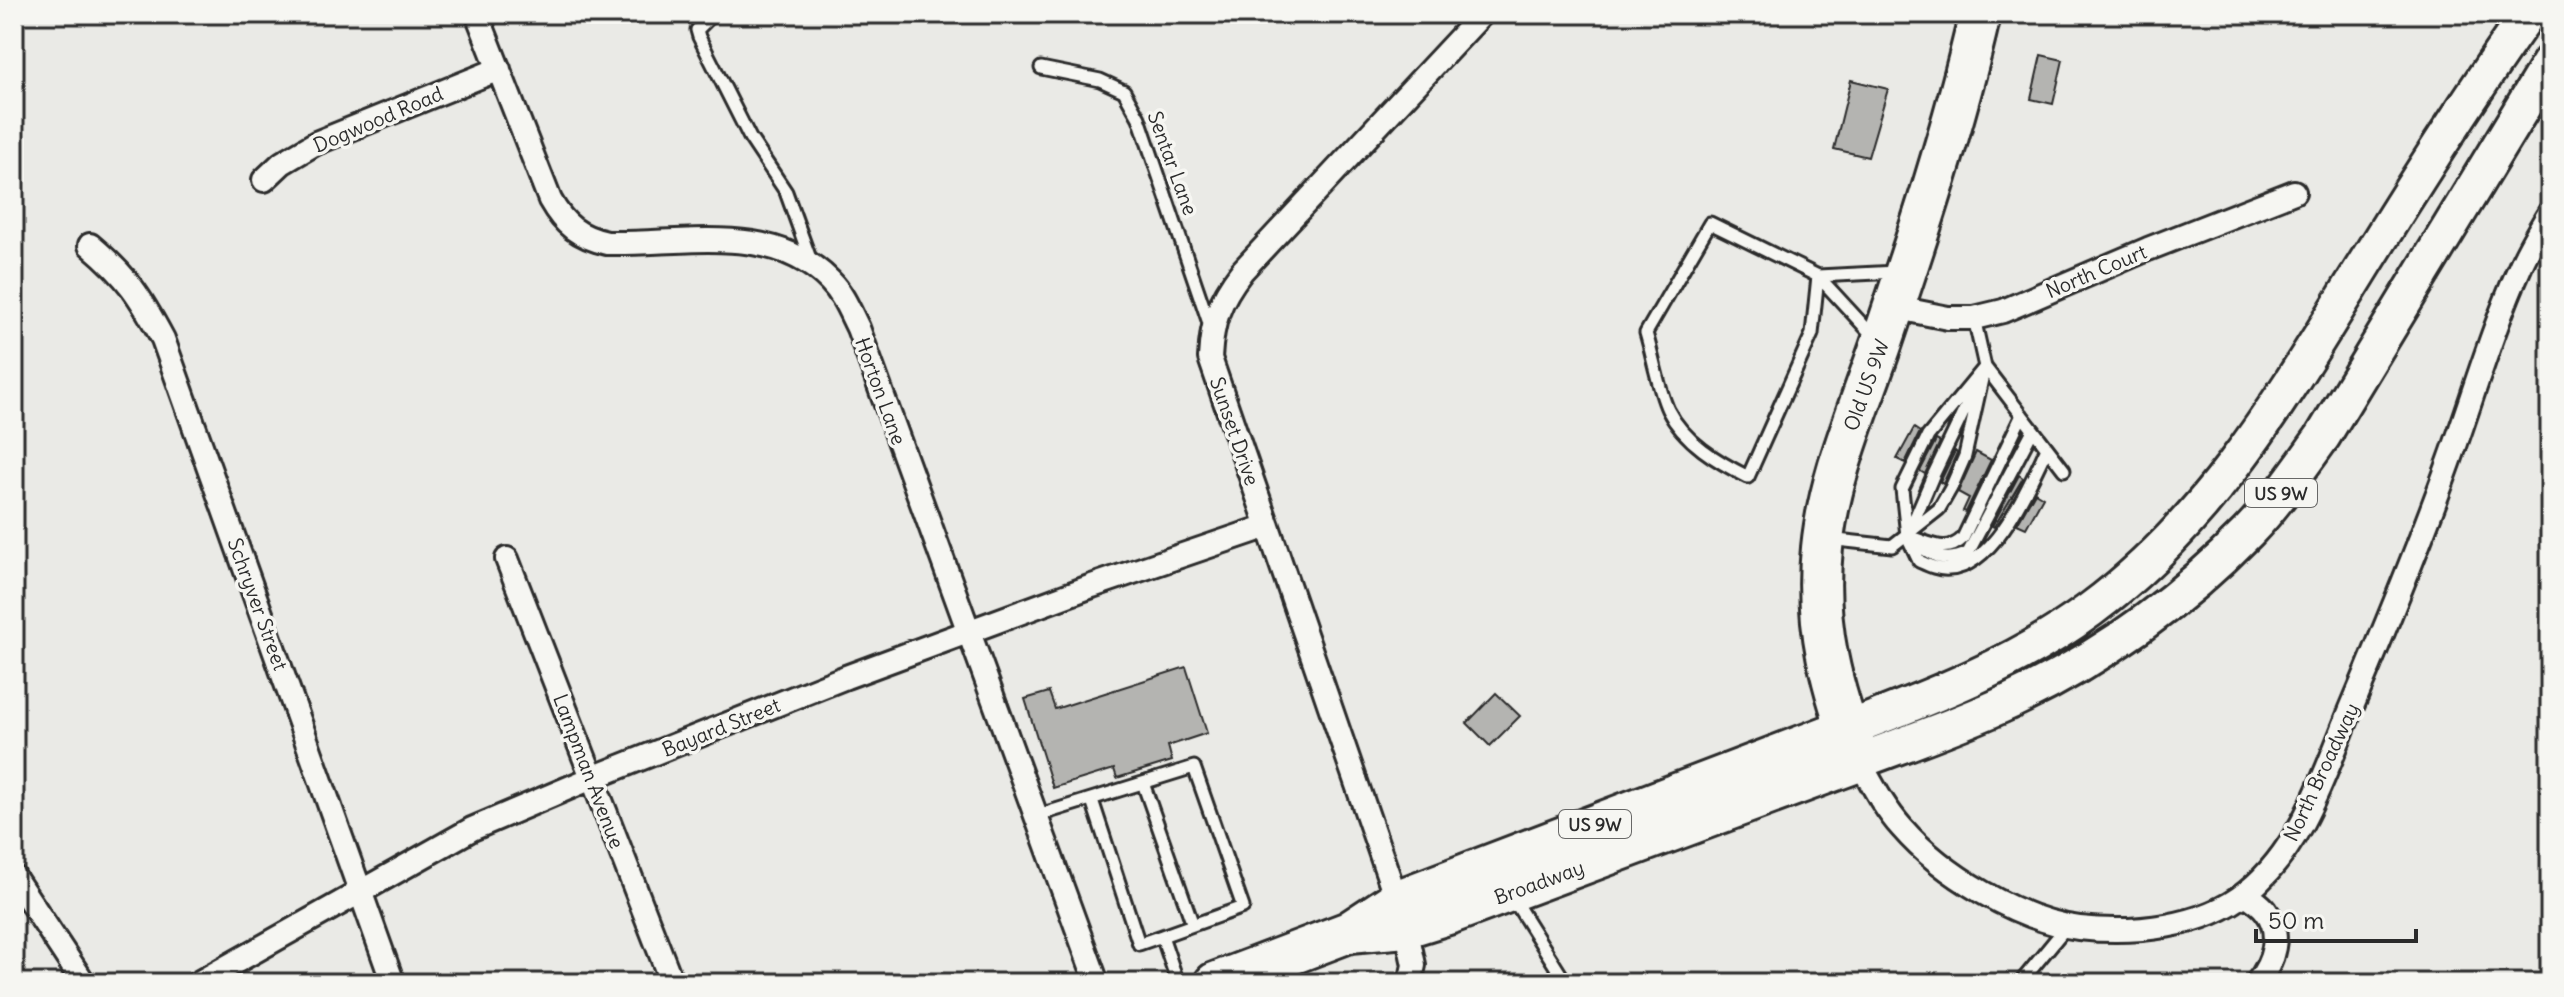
<svg xmlns="http://www.w3.org/2000/svg" width="2564" height="997" viewBox="0 0 2564 997" font-family="Delius,sans-serif">
  <rect width="100%" height="100%" fill="#eaeae6"/>
  <filter id="ink" filterUnits="userSpaceOnUse"><feTurbulence type="fractalNoise" baseFrequency=".0125" numOctaves="2"/><feDisplacementMap in="SourceGraphic" scale="16" xChannelSelector="R" yChannelSelector="G"/><feConvolveMatrix kernelMatrix="1 2 1 2 8 2 1 2 1" color-interpolation-filters="sRGB"/></filter>
  <g filter="url(#ink)">
    <!-- building -->
    <path fill="#b4b4b1" stroke="#2b2b2b" stroke-width="2" d="M2041,55L2063,60L2053,104L2031,99Z
      M1851,80L1888,89L1868,157L1834,149Z
      M1914,428L1920,432L1905,463L1897,459Z
      M1936,440L1940,442L1925,474L1920,471Z
      M1955,451L1957,453L1943,484L1940,482Z
      M1976,452L1991,460L1966,512L1963,511L1969,498L1958,492Z
      M2019,475L2023,478L1994,527L1992,526Z
      M2035,492L2043,497L2026,528L2017,524Z
      M1186,667L1207,733L1168,746L1172,761L1117,778L1114,769L1053,788L1025,699L1049,692L1055,709Z
      M1496,693L1520,716L1490,746L1467,723Z"/>
    <g fill="none" stroke-linecap="round" stroke-linejoin="round">
      <defs>
        <path id="lane" d="M713,14L697,30L699,37L750,138L786,192L812,264
          M1041,68L1100,80L1124,91L1139,118L1210,326
          M1818,276L1812,334L1748,477C1718,462 1684,442 1668,410C1658,389 1653,356 1646,333L1710,223L1818,276L1876,339
          M1818,276L1897,272
          M1974,318L1985,367L2064,470
          M1985,367L1928,436L1902,489L1907,536L1919,561C1928,565 1938,570 1949,569C1995,567 2029,485 2047,448
          M1909,532L1932,478L1975,388
          M1828,539L1892,546L1939,509L1951,488L1965,456L1984,370
          M1911,539C1930,555 1944,565 1968,553L2033,430
          M1916,539C1934,545 1948,553 1963,538L2022,415
          M1143,783L1193,925
          M1092,800L1139,944L1162,936
          M1036,816L1194,767L1243,907L1162,936L1178,983
          M1512,897L1566,983
          M2020,983L2067,926"/>
        <path id="street" d="M477,14L550,200C564,225 579,237 607,243C682,245 772,221 830,281C843,294 850,312 858,328L1097,983
          M264,180L282,163L316,143L499,69
          M90,245C128,277 140,296 163,339L393,983
          M1893,307L1948,318H1974L2003,311L2148,249L2294,192
          M507,559L672,983
          M1859,761C1872,784 1884,808 1902,828C1942,874 2017,920 2079,928C2133,934 2203,928 2247,892C2302,848 2325,772 2351,709C2386,626 2420,544 2450,460C2473,396 2493,327 2521,265C2529,247 2540,229 2550,212
          M14,877L84,983
          M2246,894C2252,899 2261,904 2266,911C2283,933 2273,963 2257,983
          M198,983L472,829L592,778L846,677L1092,586L1268,526
          M1410,983L1414,965L1406,927L1210,358C1212,321 1219,301 1242,271L1482,14"/>
        <path id="primary" d="M1847,729C1931,697 2017,664 2090,610C2208,523 2278,405 2353,283C2409,192 2466,101 2528,14
          M1859,761C1910,742 1962,724 2011,701C2100,659 2180,602 2248,532C2276,503 2299,469 2323,436L2550,62"/>
        <path id="highway" d="M1349,932L1406,927L1451,913L1859,761C1832,690 1814,625 1822,548C1829,477 1858,412 1881,345C1918,236 1954,127 1980,14
          M1215,983L1349,932L1396,901L1847,729"/>
      </defs>
      <!-- lane casing -->
      <use href="#lane" stroke="#2b2b2b" stroke-width="17"/>
      <!-- street casing -->
      <use href="#street" stroke="#2b2b2b" stroke-width="28"/>
      <!-- primary casing -->
      <use href="#primary" stroke="#2b2b2b" stroke-width="40"/>
      <!-- highway casing -->
      <use href="#highway" stroke="#2b2b2b" stroke-width="46"/>
      <!-- lane -->
      <use href="#lane" stroke="#f6f6f2" stroke-width="11"/>
      <!-- street -->
      <use href="#street" stroke="#f6f6f2" stroke-width="22"/>
      <!-- primary -->
      <use href="#primary" stroke="#f6f6f2" stroke-width="34"/>
      <!-- highway -->
      <use href="#highway" stroke="#f6f6f2" stroke-width="40"/>
    </g>
  </g>
  <g text-anchor="middle" dominant-baseline="central" stroke-width="7" stroke-linejoin="round" paint-order="stroke">
    <!-- shield labels -->
    <g fill="#f6f6f2" stroke="#686867" stroke-width="2">
      <rect x="2245" y="479" width="72" height="28" rx="6"/>
      <rect x="1559" y="810" width="72" height="28" rx="6"/>
    </g>
    <g font-size="18" font-weight="bold" fill="#2b2b2b">
      <text x="2281" y="493">US 9W</text>
      <text x="1595" y="824">US 9W</text>
    </g>
    <!-- street labels -->
    <g font-size="20" fill="#2b2b2b" stroke="#f6f6f2">
      <text transform="translate(378 119) rotate(-23)">Dogwood Road</text>
      <text transform="translate(1173 163) rotate(70)">Sentar Lane</text>
      <text transform="translate(2096 271) rotate(-23)">North Court</text>
      <text transform="translate(1866 385) rotate(-70)">Old US 9W</text>
      <text transform="translate(881 391) rotate(70)">Horton Lane</text>
      <text transform="translate(1235 431) rotate(71)">Sunset Drive</text>
      <text transform="translate(258 604) rotate(70)">Schryver Street</text>
      <text transform="translate(721 727) rotate(-22)">Bayard Street</text>
      <text transform="translate(589 771) rotate(69)">Lampman Avenue</text>
      <text transform="translate(2321 772) rotate(-65)">North Broadway</text>
      <text transform="translate(1539 882) rotate(-20)">Broadway</text>
    </g>
  </g>
  <!-- margin -->
  <rect width="2564" height="997" fill="none" stroke="#f6f6f2" stroke-width="48"/>
  <rect x="24" y="24" width="2516" height="949" fill="none" stroke="#2b2b2b" stroke-width="3" filter="url(#ink)"/>
  <!-- scale -->
  <path d="M2256 929v12h160v-12" fill="none" stroke="#2b2b2b" stroke-width="4"/>
  <text x="2268" y="929" font-size="24" fill="#2b2b2b" stroke="#f6f6f2" stroke-width="6" paint-order="stroke">50 m</text>
</svg>
